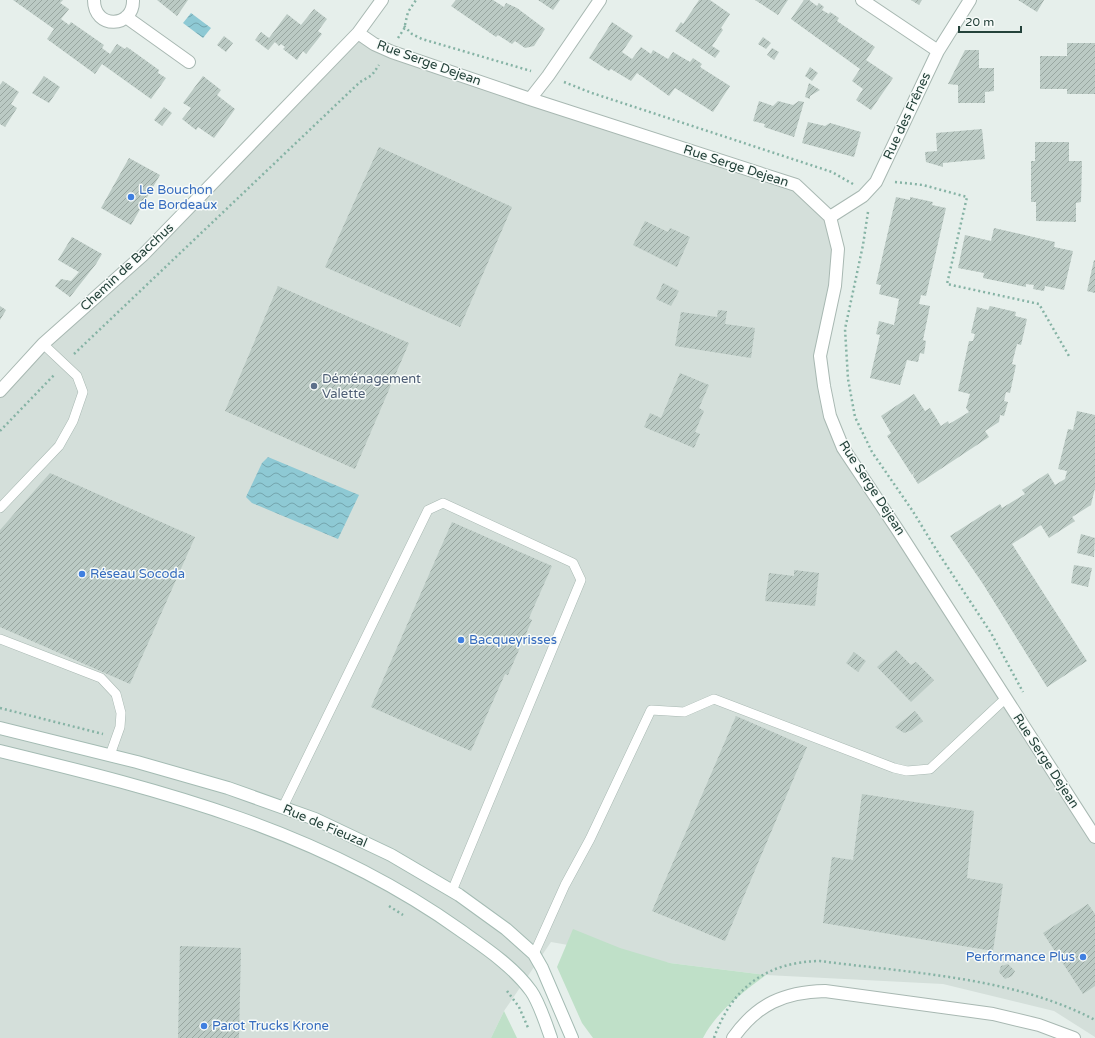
<svg xmlns="http://www.w3.org/2000/svg" width="1095" height="1038" viewBox="0 0 1095 1038" font-family="'Varela Round',sans-serif">
  <defs>
    <pattern id="water-waves" width="16" height="10" patternUnits="userSpaceOnUse"><rect width="16" height="10" fill="#8ec9d4"/><path d="M0 5q4-4 8 0t8 0" fill="none" stroke="#74a5ad"/></pattern>
    <pattern id="building-hatch" width="6" height="6" patternUnits="userSpaceOnUse"><rect width="6" height="6" fill="#bbcac4"/><path d="M-1 1l2-2M0 6l6-6M5 7l2-2" fill="none" stroke="#98a6a0"/></pattern>
  </defs>
  <rect width="100%" height="100%" fill="#e6efeb"/>
  <!-- built -->
  <path fill="#d4dfda" d="M358,33L374,44L796,185L830,217L838,249L820,356L843,448L1095,837V1037L1054,1011L943,984L766,975L670,963L551,942L504,1011L491,1038H0V391L143,255Z"/>
  <!-- green -->
  <path fill="#bfe0c8" d="M573,929L620,948L670,963L766,975C742,993 717,1011 703,1038H593L582,1023L557,967Z
    M504,1011L517,1038H491Z"/>
  <!-- water -->
  <path fill="url(#water-waves)" d="M191,13L211,28L203,38L183,23Z
    M268,457L359,495L338,539L252,503L246,497L262,463Z"/>
  <!-- building -->
  <path fill="url(#building-hatch)" d="M13,0H63L60,3L69,9L61,19L69,25L71,22L104,45L102,48L110,54L117,44L125,49L127,47L159,70L158,73L166,78L151,99L102,64L95,74L47,39L54,29Z
    M157,0H188L177,16Z
    M456,0H493L504,7L506,3L517,8L545,29L534,46L525,48L515,41L512,44L498,35L496,37L451,6Z
    M538,0H560L553,10Z
    M699,0H710L730,14L721,28L723,30L712,46L720,51L715,58L675,31L681,22L683,24Z
    M755,0H788L778,15Z
    M804,0H809L817,6L819,3L824,7L822,10L829,14L830,12L839,18L837,21L875,47L866,60L893,78L871,110L856,100L863,89L852,81L860,69L791,19Z
    M911,0H922L919,5Z
    M1018,0H1044L1037,12Z
    M314,9L327,19L318,31L322,34L306,54L303,51L297,60L283,49L285,47L281,44L279,46L275,42L268,50L255,40L261,32L269,38L287,14L301,25Z
    M612,22L633,36L622,52L632,59L641,47L651,54L653,50L668,59L673,52L690,62L693,58L702,64L700,67L730,86L713,112L675,88L669,96L637,73L631,81L611,69L609,71L589,58Z
    M224,36L233,43L226,52L217,45Z
    M763,37L771,43L766,49L758,44Z
    M1067,43H1095V94H1067V89H1040V56H1067Z
    M772,48L779,52L774,60L767,55Z
    M965,50H979V68H994V91L985,92V103H958V85L948,84Z
    M810,67L818,73L812,81L805,76Z
    M44,76L60,87L49,103L32,93Z
    M203,76L221,90L217,95L235,109L214,138L198,127L196,130L182,119L191,108L183,103Z
    M3,81L19,92L11,104L17,108L5,127L0,124V85Z
    M809,83L820,90L810,96V99L805,97Z
    M759,101L773,106L778,101L793,105L799,101L804,102L794,137L764,127L765,124L753,121Z
    M164,107L172,113L162,126L154,120Z
    M808,122L825,126L830,123L861,132L854,157L802,143Z
    M982,129L985,159L943,163V167L926,162L925,152L937,151L936,133Z
    M1035,142H1069V161H1082L1081,202L1076,203V222L1036,221V202H1031V161H1035Z
    M379,147L512,207L460,327L325,267Z
    M129,158L160,175L131,225L101,208Z
    M896,197L910,200V197L933,202L932,205L946,208L926,296L921,295L919,304L930,306L923,340L926,341L924,354L920,353L918,362L907,360L900,385L870,378L880,335L876,334L879,321L894,325L899,299L879,294L881,285L876,284Z
    M645,221L668,232L670,228L690,237L677,267L633,245Z
    M994,228L1055,242L1054,247L1073,251L1064,290L1045,286L1044,291L1033,289L1034,285L1026,284V287L983,278L984,273L958,268L965,235L991,241Z
    M72,237L102,254L96,264L70,297L55,286L61,279L71,281L79,272L58,260Z
    M1094,260H1095V293L1087,291Z
    M663,283L679,291L671,306L656,299Z
    M278,286L409,343L355,469L225,411Z
    M0,306L6,310L0,320Z
    M990,306L1016,312L1015,316L1027,319L1021,345L1017,344L1012,364L1016,365L1010,393L1006,392L1004,401L1008,402L1004,416L1000,415L999,422L985,431L989,437L918,484L913,476L914,471L912,475L887,436L891,433L881,416L914,394L925,411L930,408L941,426L948,421L949,424L969,412L966,408L970,394L958,391L969,341H973L975,334L971,333L977,307L988,310Z
    M718,310L727,311L725,324L755,328L751,358L675,346L681,312L717,317Z
    M680,373L709,385L699,408L704,411L695,432L700,434L694,448L644,427L650,413L661,418Z
    M1077,411L1095,415V488L1091,505L1072,517L1075,521L1049,538L1041,525L1012,544L1087,661L1047,687L983,584L950,536L1000,504L1002,508L1025,494L1022,490L1048,473L1055,485L1065,479L1067,471L1058,469L1068,429L1073,430Z
    M50,473L195,537L130,684L0,627V530Z
    M452,522L552,566L529,618L532,620L508,675L505,674L471,751L371,707Z
    M1081,534L1095,538L1094,557L1077,553Z
    M1074,565L1092,568L1088,587L1071,583Z
    M794,570L819,573L815,606L765,601L769,573L794,576Z
    M896,650L911,665L916,662L934,680L911,702L877,667Z
    M854,652L866,661L858,672L846,663Z
    M915,711L923,721L912,730L904,733L895,727Z
    M736,716L807,747L725,941L652,911Z
    M862,794L974,811L967,878L1003,884L993,951L823,923L832,857L853,860Z
    M1088,904L1095,914V986L1083,994L1043,933Z
    M180,946L241,948L239,1038H178Z
    M1008,964L1015,971L1012,976L1005,979L999,972L1001,966Z"/>
  <g fill="none" stroke-linecap="round" stroke-linejoin="round">
    <defs>
      <path id="lane" d="M0,508L59,446L73,421L83,392L77,376L43,344
        M0,639L101,678L116,694L121,713L120,727L110,755
        M283,807L428,510L443,503L573,563L581,580L452,891
        M534,954L565,885L590,839L651,710L684,712L714,699L894,768L907,771L930,769L1006,698"/>
      <path id="street" d="M94,0C94,30 134,28 133,0
        M862,0L938,51
        M126,17L189,62
        M358,33L374,44L392,52L530,99L796,185L830,217L838,249L835,286L820,356L824,386L830,416L843,448L897,529L1095,837
        M530,99L548,76L600,0
        M830,217L863,196L876,182L938,51L970,0
        M0,391L43,344L143,255L358,33L382,0
        M733,1038C757,1004 784,992 825,991L993,1014L1039,1025L1074,1038"/>
      <path id="secondary" d="M0,728L137,762L228,788L315,819L391,855L459,895L506,929L534,954L542,968L572,1038
        M0,751C164,791 320,830 460,930C484,947 513,966 531,991C539,1002 546,1024 551,1038"/>
    </defs>
    <!-- lane casing -->
    <use href="#lane" stroke="#a8b8b2" stroke-width="10"/>
    <!-- street casing -->
    <use href="#street" stroke="#a8b8b2" stroke-width="14"/>
    <!-- secondary casing -->
    <use href="#secondary" stroke="#a4bbb3" stroke-width="14"/>
    <!-- path -->
    <path stroke="#86b3a5" stroke-width="2.5" stroke-dasharray="2 3" stroke-linecap="butt" d="M404,26L412,34L422,39L531,71
      M398,38L404,29L408,12L416,0
      M564,82L592,93L832,172L853,184
      M895,182L923,185L967,197L947,284L1039,304L1069,356
      M868,212L863,245L845,329L848,379L855,417L872,452L912,510L939,554L991,633L1023,692
      M74,354L360,82L372,75L379,65
      M0,431L54,375
      M0,708L103,734
      M389,906L403,915
      M507,991L519,1007L529,1030
      M714,1038C732,987 767,962 820,961C910,973 1014,977 1095,1020"/>
    <!-- lane -->
    <use href="#lane" stroke="#fff" stroke-width="9"/>
    <!-- street -->
    <use href="#street" stroke="#fff" stroke-width="12"/>
    <!-- secondary -->
    <use href="#secondary" stroke="#fff" stroke-width="12"/>
  </g>
  <!-- markers -->
  <g fill="#3f7fe0" stroke="#f7fbf9" stroke-width="1.5">
    <circle cx="131" cy="197" r="4"/>
    <circle cx="82" cy="574" r="4"/>
    <circle cx="461" cy="640" r="4"/>
    <circle cx="1083" cy="957" r="4"/>
    <circle cx="204" cy="1026" r="4"/>
  </g>
  <circle fill="#5c6f8a" stroke="#f7fbf9" stroke-width="1.5" cx="314" cy="386" r="4"/>
  <g text-anchor="middle" dominant-baseline="central" stroke-width="3" stroke-linejoin="round" paint-order="stroke">
    <!-- street labels -->
    <g font-size="13" fill="#24423a" stroke="#f7fbf9">
      <text transform="translate(429 63) rotate(20)">Rue Serge Dejean</text>
      <text transform="translate(907 116) rotate(-65)">Rue des Frênes</text>
      <text transform="translate(736 166) rotate(18)">Rue Serge Dejean</text>
      <text transform="translate(127 267) rotate(-43)">Chemin de Bacchus</text>
      <text transform="translate(872 488) rotate(57)">Rue Serge Dejean</text>
      <text transform="translate(1046 761) rotate(57)">Rue Serge Dejean</text>
      <text transform="translate(325 826) rotate(23)">Rue de Fieuzal</text>
    </g>
    <!-- shop labels -->
    <g font-size="13" fill="#366cbe" stroke="#f7fbf9" text-anchor="start">
      <text x="139" y="190">Le Bouchon<tspan x="139" dy="15">de Bordeaux</tspan></text>
      <text x="90" y="574">Réseau Socoda</text>
      <text x="469" y="640">Bacqueyrisses</text>
      <text x="1075" y="957" text-anchor="end">Performance Plus</text>
      <text x="212" y="1026">Parot Trucks Krone</text>
    </g>
    <!-- service labels -->
    <g font-size="13" fill="#4e5e75" stroke="#f7fbf9" text-anchor="start">
      <text x="322" y="379">Déménagement<tspan x="322" dy="15">Valette</tspan></text>
    </g>
  </g>
  <!-- scale -->
  <path d="M959 26v6h62v-6" fill="none" stroke="#24423a" stroke-width="2"/>
  <text x="965" y="26" font-size="12" fill="#24423a" stroke="#f7fbf9" stroke-width="3" paint-order="stroke">20 m</text>
</svg>
